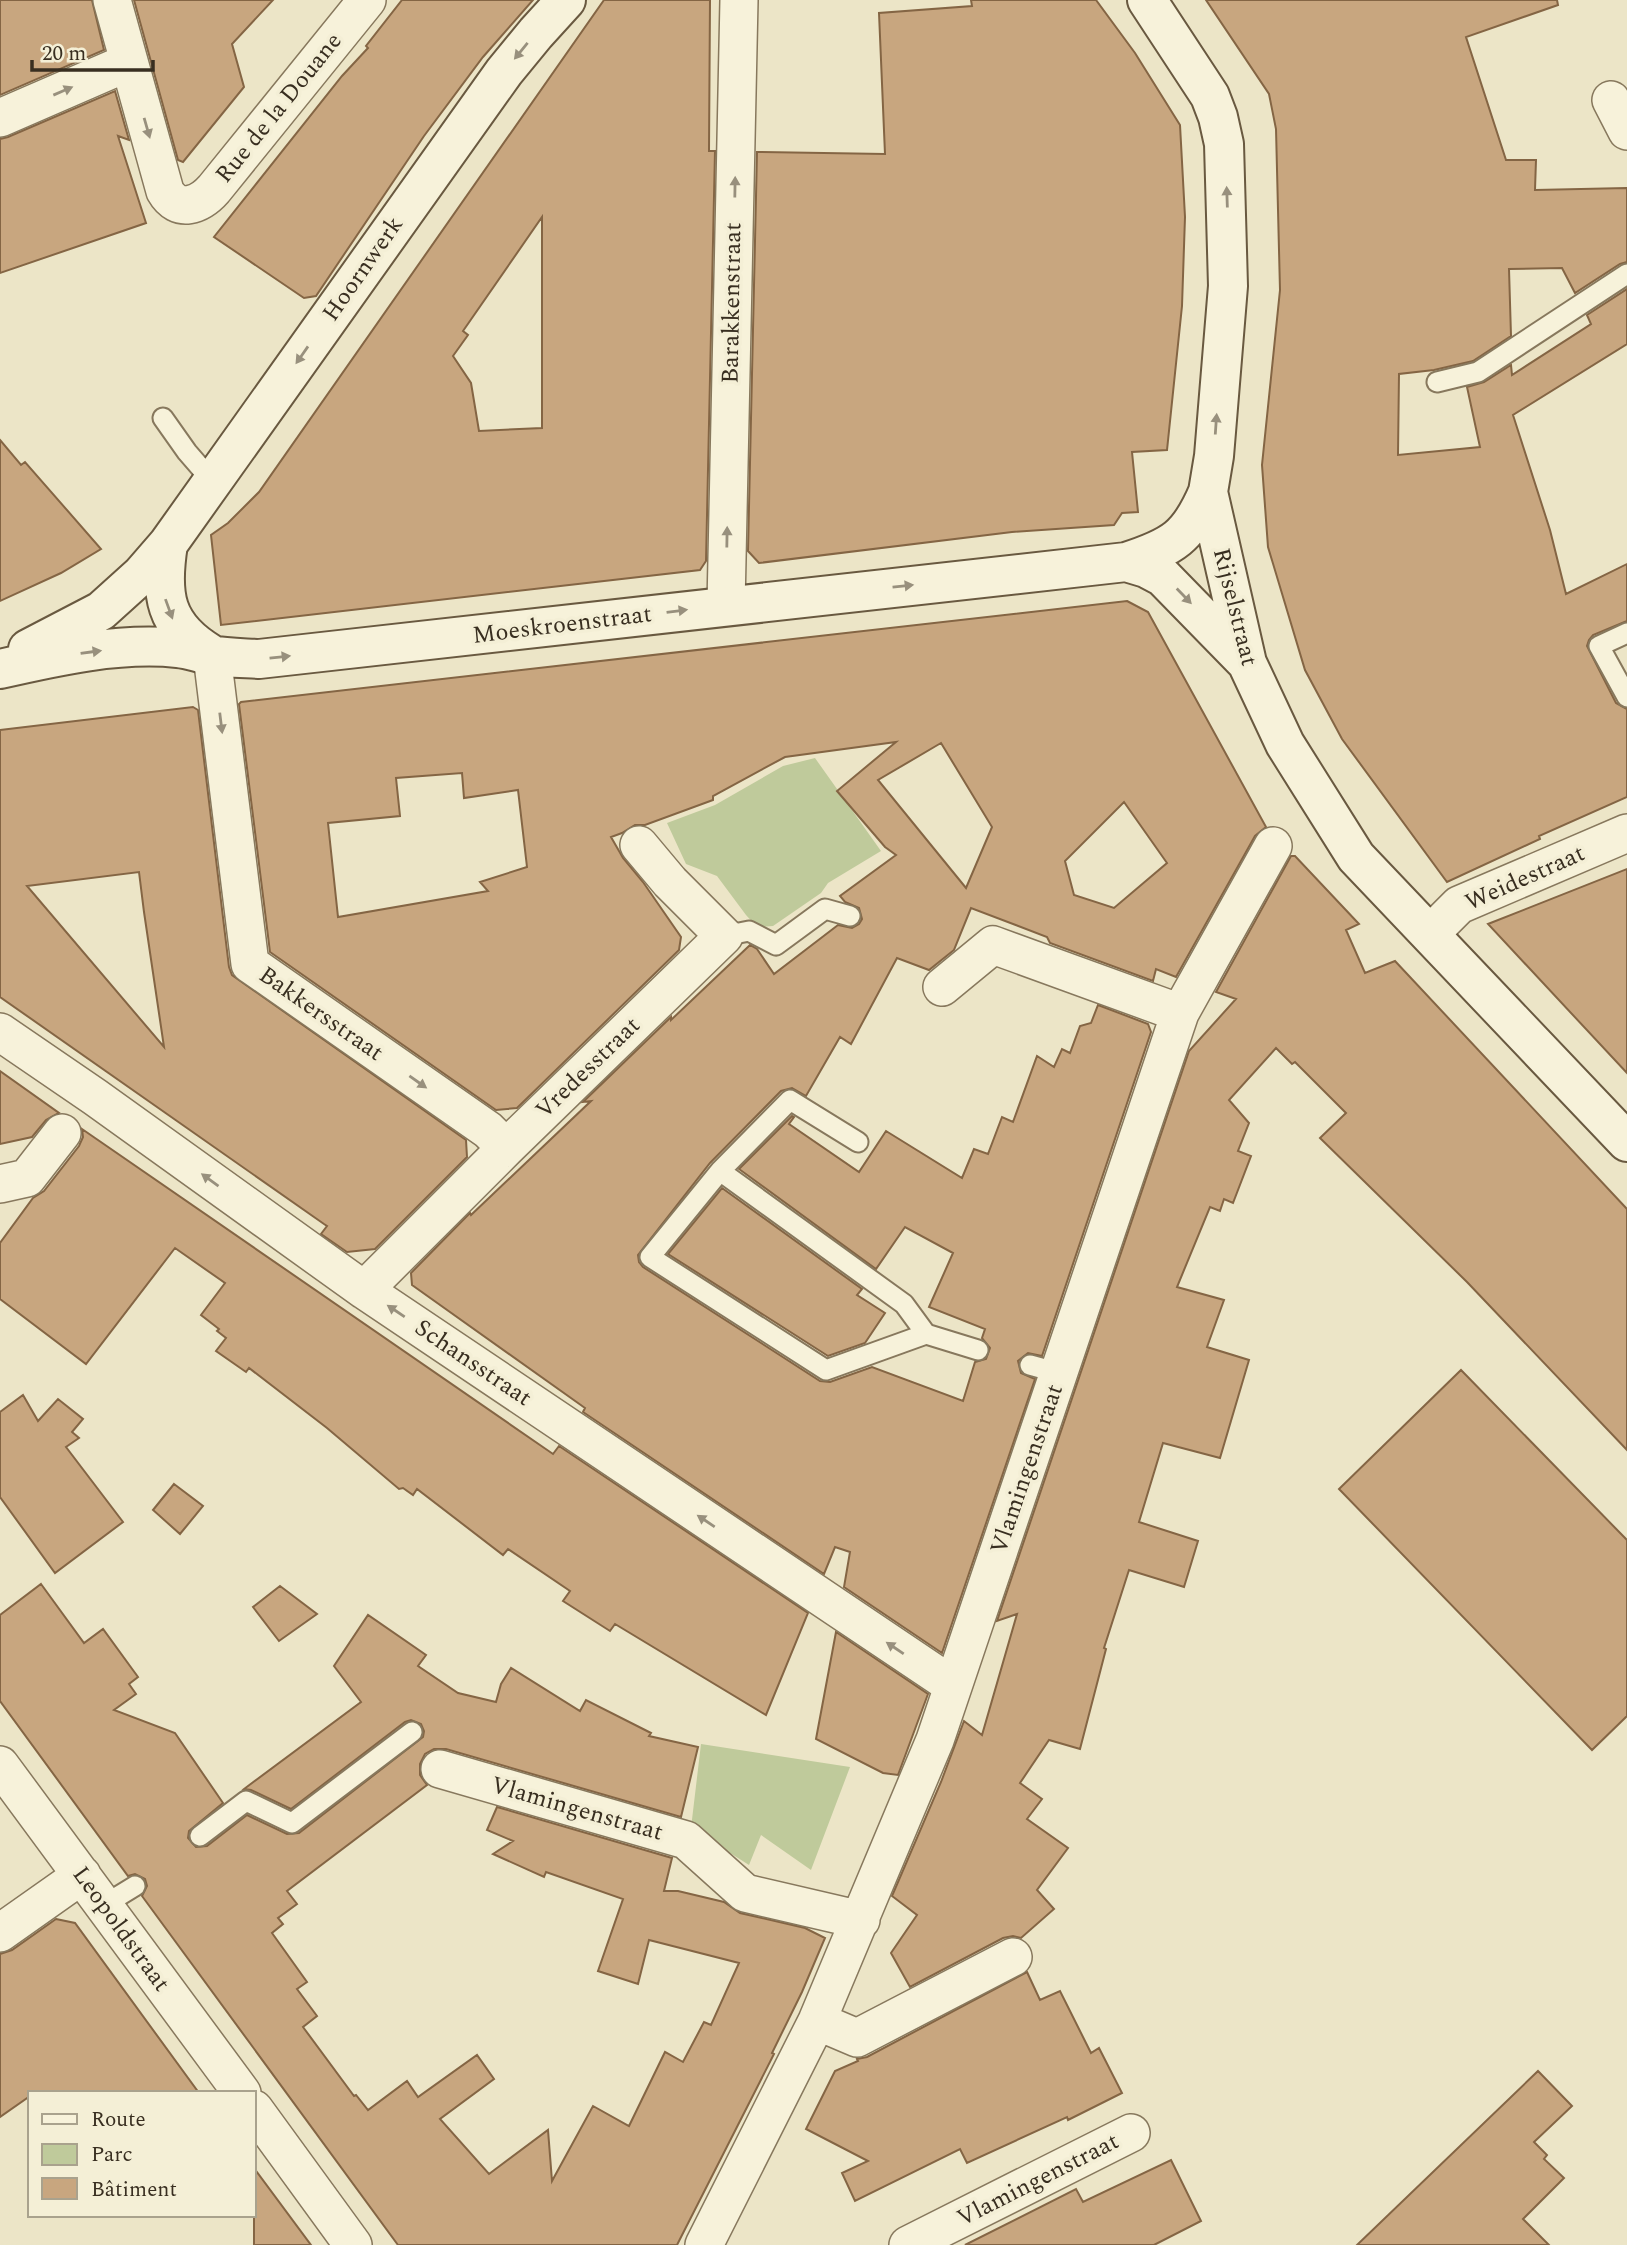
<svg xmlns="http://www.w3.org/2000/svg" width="1627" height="2245" viewBox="0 0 1627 2245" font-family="Spectral,serif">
  <rect width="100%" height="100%" fill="#ece5c7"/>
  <!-- green -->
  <path fill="#bfca9b" d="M815,758L881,851L828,883L821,893L773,926L757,927L746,915L717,876L686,864L667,823L715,805L783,766Z
    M701,1744L850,1767L811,1870L761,1835L749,1865L691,1828Z"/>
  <!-- building -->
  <path fill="#c8a67f" stroke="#846544" stroke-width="2" fill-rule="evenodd" d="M0,0H92L104,50L0,95Z
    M134,0H273L232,44L244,87L183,162L178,160Z
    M402,0H533L483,57L424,136L316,296L304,298L214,237L342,76L368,48L366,46Z
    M604,0H710L709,151H715L706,561L700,570L221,625L211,535L228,523L259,492ZM542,217V428L479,431L471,383L453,356L468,335L463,331Z
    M971,0H1096L1135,53L1180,125L1185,217L1182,306L1167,450L1132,452L1138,512L1122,513L1114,525L1012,532L759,563L748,551L757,152L885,154L879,13L972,6Z
    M1206,0H1557L1558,5L1466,37L1506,160H1536L1535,190L1627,188V262L1620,264L1575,293L1562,268L1509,269L1511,336L1473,361L1434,370L1399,374L1398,455L1480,447L1467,387L1484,382L1511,365L1512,375L1591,324L1587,315L1627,289V344L1513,415L1550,530L1566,594L1627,564V621L1593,635L1589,640L1587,646L1616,703L1627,709V797L1539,836L1540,839L1447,882L1342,739L1305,670L1268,547L1262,465L1280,290L1276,129L1269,94Z
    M115,91L129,140L118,136L146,223L0,273V139L8,137Z
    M0,440L21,465L25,462L101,549L61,573L0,601Z
    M1127,601L1148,612L1266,827L1255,836L1176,977L1156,969L1153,981L1050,943L1047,937L971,908L954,950L929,970L897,958L851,1044L840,1037L806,1096L792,1088L781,1091L710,1163L638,1255L639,1262L643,1267L820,1381L830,1382L872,1367L963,1401L975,1362L986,1359L990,1348L982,1338L985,1329L929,1307L953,1253L905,1227L876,1269L739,1169L792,1116L794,1117L789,1124L859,1172L886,1131L962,1178L974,1149L988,1154L1002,1117L1013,1122L1037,1056L1054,1067L1062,1049L1070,1053L1080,1026L1091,1023L1098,1005L1148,1024L1151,1032L1042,1356L1028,1353L1018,1361L1021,1373L1035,1379L942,1653L844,1587L850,1552L835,1547L824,1574L583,1412L585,1408L412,1285L411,1273L470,1213L471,1215L591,1101L583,1102L671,1017V1020L750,945L757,949L774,974L838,925L852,928L859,924L862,919L859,908L845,902L840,896L896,855L885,847L837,791L896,742L785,757L713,796V800L645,825H635L622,833L611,837L623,858L643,882L681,937L679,950L517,1108L496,1110L270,952L239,704L241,702ZM941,743L992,827L966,888L878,780ZM462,773L464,798L518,790L527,867L480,882L488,891L338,917L328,823L400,816L396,778ZM1124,802L1167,863L1114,908L1074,895L1065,861Z
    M193,707L198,710L229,967L232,975L466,1140L467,1157L375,1249L347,1252L321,1234L327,1226L324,1224L0,997V730ZM139,872L144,912L164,1047L27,886Z
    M1291,856H1295L1359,924L1346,930L1365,973L1395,961L1627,1209V1450L1467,1282L1320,1138L1346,1113L1295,1062L1292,1064L1276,1048L1229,1100L1249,1123L1238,1151L1251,1156L1233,1203L1224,1199L1220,1211L1210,1207L1177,1287L1224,1300L1207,1347L1249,1360L1220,1458L1163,1443L1139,1522L1198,1541L1184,1587L1129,1570L1104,1648L1106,1649L1080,1749L1049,1740L1020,1783L1042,1799L1027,1819L1068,1848L1037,1890L1054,1909L1021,1938L1013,1936L1003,1938L910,1987L891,1953L917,1915L892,1896L941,1782L964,1721L982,1735L1017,1614L997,1621L1189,1051L1236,999L1216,992Z
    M1627,869V1073L1488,924Z
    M0,1071L59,1113L46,1120L32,1137L0,1144Z
    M82,1129L553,1454L559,1446L808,1613L766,1715L615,1624L610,1631L563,1601L570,1591L508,1549L503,1555L417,1489L413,1495L403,1488L399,1489L327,1428L249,1368L246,1372L216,1351L226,1338L217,1331L219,1329L201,1315L225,1283L175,1248L86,1364L0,1299V1243L33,1198L44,1191L79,1146L83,1137Z
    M722,1188L862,1289L857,1295L885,1313L865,1343L828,1356L668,1254Z
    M1461,1370L1627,1540V1716L1592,1750L1339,1489Z
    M23,1395L38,1421L58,1399L83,1419L72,1432L79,1438L66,1447L123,1522L55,1573L0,1497V1412Z
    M174,1484L203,1506L180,1534L153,1510Z
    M41,1584L84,1643L103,1629L138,1677L129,1684L136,1694L114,1710L175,1733L223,1803L189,1831L188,1838L196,1847L207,1846L247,1815L287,1834L299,1833L423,1737L424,1731L421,1724L411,1720L405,1722L291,1809L251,1790L244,1789L361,1702L334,1666L368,1615L426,1655L418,1666L458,1693L496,1702L501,1684L511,1668L580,1711L586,1700L651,1733L649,1736L698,1747L681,1817L446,1749H434L425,1754L420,1764V1775L427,1785L287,1891L297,1904L278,1918L283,1924L272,1933L307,1982L297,1989L317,2016L303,2027L354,2096L356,2095L368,2110L407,2081L418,2097L477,2055L494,2079L440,2119L489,2174L548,2130L552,2181L593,2106L629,2126L665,2052L683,2062L704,2022L711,2025L739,1963L649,1940L638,1984L598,1971L623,1899L546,1872L544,1877L493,1854L513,1841L487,1830L497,1807L672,1858L664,1891H678L724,1902L740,1913L805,1928L825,1938L802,1992L772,2053L774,2054L677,2245H398L142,1896L147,1886L145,1879L135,1874L128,1876L0,1701V1615Z
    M280,1586L317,1614L279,1641L253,1607Z
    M836,1632L928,1694L898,1775L883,1773L816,1739Z
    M56,1919L75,1923L199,2093H30V2096L0,2117V1954L12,1950Z
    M1027,1972L1040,2000L1060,1991L1091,2053L1099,2048L1122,2093L1068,2120L1067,2117L967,2163L960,2149L855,2201L842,2173L868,2161L806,2129L835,2071L858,2061L857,2059L867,2057Z
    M1538,2071L1572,2106L1534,2142L1547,2155L1544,2159L1564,2178L1523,2219L1549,2245H1357Z
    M1171,2160L1201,2221L1154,2245H965L1076,2189L1083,2202Z
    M254,2168L311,2245H254Z"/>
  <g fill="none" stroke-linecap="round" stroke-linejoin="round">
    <defs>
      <path id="lane" d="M1437,382L1478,372L1627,274
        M163,418L187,452L213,482
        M1627,633L1599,646L1627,697
        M724,936L749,931L776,945L825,909L850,916
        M720,1171L790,1100L858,1142
        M926,1334L826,1370L650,1257L720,1171L904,1304L926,1334L978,1350
        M1030,1365L1059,1373
        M200,1836L246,1801L292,1823L412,1732
        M104,1905L135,1886"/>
      <path id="street" d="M112,0L165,191C178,214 200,205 214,189L367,0
        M1611,100L1627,131
        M0,118L129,62
        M726,605L739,0
        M212,655L250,964L488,1130L506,1148
        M1430,934L1459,905L1627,833
        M942,987L993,945L1180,1013
        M0,1032L95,1097L364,1290L952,1685
        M0,1184L27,1178L62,1133
        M364,1290L506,1148L724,936L670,882L639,845
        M0,1765L242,2093
        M440,1769L686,1840L745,1893L861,1920
        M0,1933L82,1875
        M817,2021L857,2038L1013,1957
        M254,2109L353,2245
        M704,2245L817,2021L935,1740L1180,1013L1273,846
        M908,2245L1131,2133"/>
      <path id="secondary" d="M1147,0L1210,96L1218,117L1224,144L1228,286L1214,456L1208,492L1247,663L1285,744L1356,857L1627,1142
        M168,544C160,595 164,626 211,654
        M1126,562L1146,568L1163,577L1246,662
        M28,649L101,611L142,574L168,544L504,72L536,33L566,0
        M0,669C57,656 119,642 178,648C189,649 199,653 210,655C226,658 243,658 259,659L1126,562C1173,547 1189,537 1208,492"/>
    </defs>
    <!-- lane casing -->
    <use href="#lane" stroke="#87785d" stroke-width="23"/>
    <!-- street casing -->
    <use href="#street" stroke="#87785d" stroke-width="40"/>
    <!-- secondary casing -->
    <use href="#secondary" stroke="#695940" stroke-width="42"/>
    <!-- lane -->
    <use href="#lane" stroke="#f7f2da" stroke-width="19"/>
    <!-- street -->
    <use href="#street" stroke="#f7f2da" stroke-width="37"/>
    <!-- secondary -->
    <use href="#secondary" stroke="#f7f2da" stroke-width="38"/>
  </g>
  <!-- one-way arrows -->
  <defs><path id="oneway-solid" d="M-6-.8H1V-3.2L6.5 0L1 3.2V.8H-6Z" transform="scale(1.75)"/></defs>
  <g fill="#98907d">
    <use href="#oneway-solid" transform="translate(521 51) rotate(129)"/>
    <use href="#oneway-solid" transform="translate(63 91) rotate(-23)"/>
    <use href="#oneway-solid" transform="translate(147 128) rotate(74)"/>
    <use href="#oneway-solid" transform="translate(735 187) rotate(-89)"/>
    <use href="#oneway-solid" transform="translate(1227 197) rotate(-92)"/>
    <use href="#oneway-solid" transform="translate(302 355) rotate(125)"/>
    <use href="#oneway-solid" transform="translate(1216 424) rotate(-86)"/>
    <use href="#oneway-solid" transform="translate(727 537) rotate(-89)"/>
    <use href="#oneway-solid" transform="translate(903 586) rotate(-6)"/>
    <use href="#oneway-solid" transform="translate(1184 596) rotate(46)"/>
    <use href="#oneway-solid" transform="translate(169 609) rotate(70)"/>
    <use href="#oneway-solid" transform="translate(677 611) rotate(-7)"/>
    <use href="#oneway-solid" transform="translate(91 652) rotate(-8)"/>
    <use href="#oneway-solid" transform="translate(280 657) rotate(-6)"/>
    <use href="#oneway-solid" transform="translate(221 723) rotate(83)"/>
    <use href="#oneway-solid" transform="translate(418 1082) rotate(35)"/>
    <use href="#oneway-solid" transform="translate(210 1180) rotate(-144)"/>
    <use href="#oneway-solid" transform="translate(396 1311) rotate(-146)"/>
    <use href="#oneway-solid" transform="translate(706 1521) rotate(-146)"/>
    <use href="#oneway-solid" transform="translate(895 1648) rotate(-146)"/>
  </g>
  <g text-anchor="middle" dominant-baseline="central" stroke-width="7" stroke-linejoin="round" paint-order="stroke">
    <!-- street labels -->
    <g font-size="24" fill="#382e20" stroke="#f4efd6">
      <text transform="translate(279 108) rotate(-51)">Rue de la Douane</text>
      <text transform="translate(363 269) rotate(-55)">Hoornwerk</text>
      <text transform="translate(732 303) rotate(-89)">Barakkenstraat</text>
      <text transform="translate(1235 607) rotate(76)">Rijselstraat</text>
      <text transform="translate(562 625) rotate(-7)">Moeskroenstraat</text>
      <text transform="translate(1525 878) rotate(-24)">Weidestraat</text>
      <text transform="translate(321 1014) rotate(35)">Bakkersstraat</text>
      <text transform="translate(588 1068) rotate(-44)">Vredesstraat</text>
      <text transform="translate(473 1363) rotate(34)">Schansstraat</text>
      <text transform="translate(1027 1469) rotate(-71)">Vlamingenstraat</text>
      <text transform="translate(577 1809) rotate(16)">Vlamingenstraat</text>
      <text transform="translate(121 1929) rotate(54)">Leopoldstraat</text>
      <text transform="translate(1038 2180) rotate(-27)">Vlamingenstraat</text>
    </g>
  </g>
  <!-- legend -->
  <rect x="28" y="2091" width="228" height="126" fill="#f4efd6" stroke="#a9a28d" stroke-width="2"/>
  <rect x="42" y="2114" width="35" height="10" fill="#f7f2da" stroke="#a9a28d" stroke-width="2"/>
  <text x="91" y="2126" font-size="21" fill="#382e20">Route</text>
  <rect x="42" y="2144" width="35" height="21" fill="#bfca9b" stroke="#a9a28d" stroke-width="2"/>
  <text x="91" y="2161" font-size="21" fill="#382e20">Parc</text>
  <rect x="42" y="2178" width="35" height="21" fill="#c8a67f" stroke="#a9a28d" stroke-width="2"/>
  <text x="91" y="2196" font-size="21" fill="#382e20">Bâtiment</text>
  <!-- scale -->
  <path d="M32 60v10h121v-10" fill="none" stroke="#382e20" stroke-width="3.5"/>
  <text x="42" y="60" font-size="21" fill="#382e20" stroke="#f4efd6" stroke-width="5" paint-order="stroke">20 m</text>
</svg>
